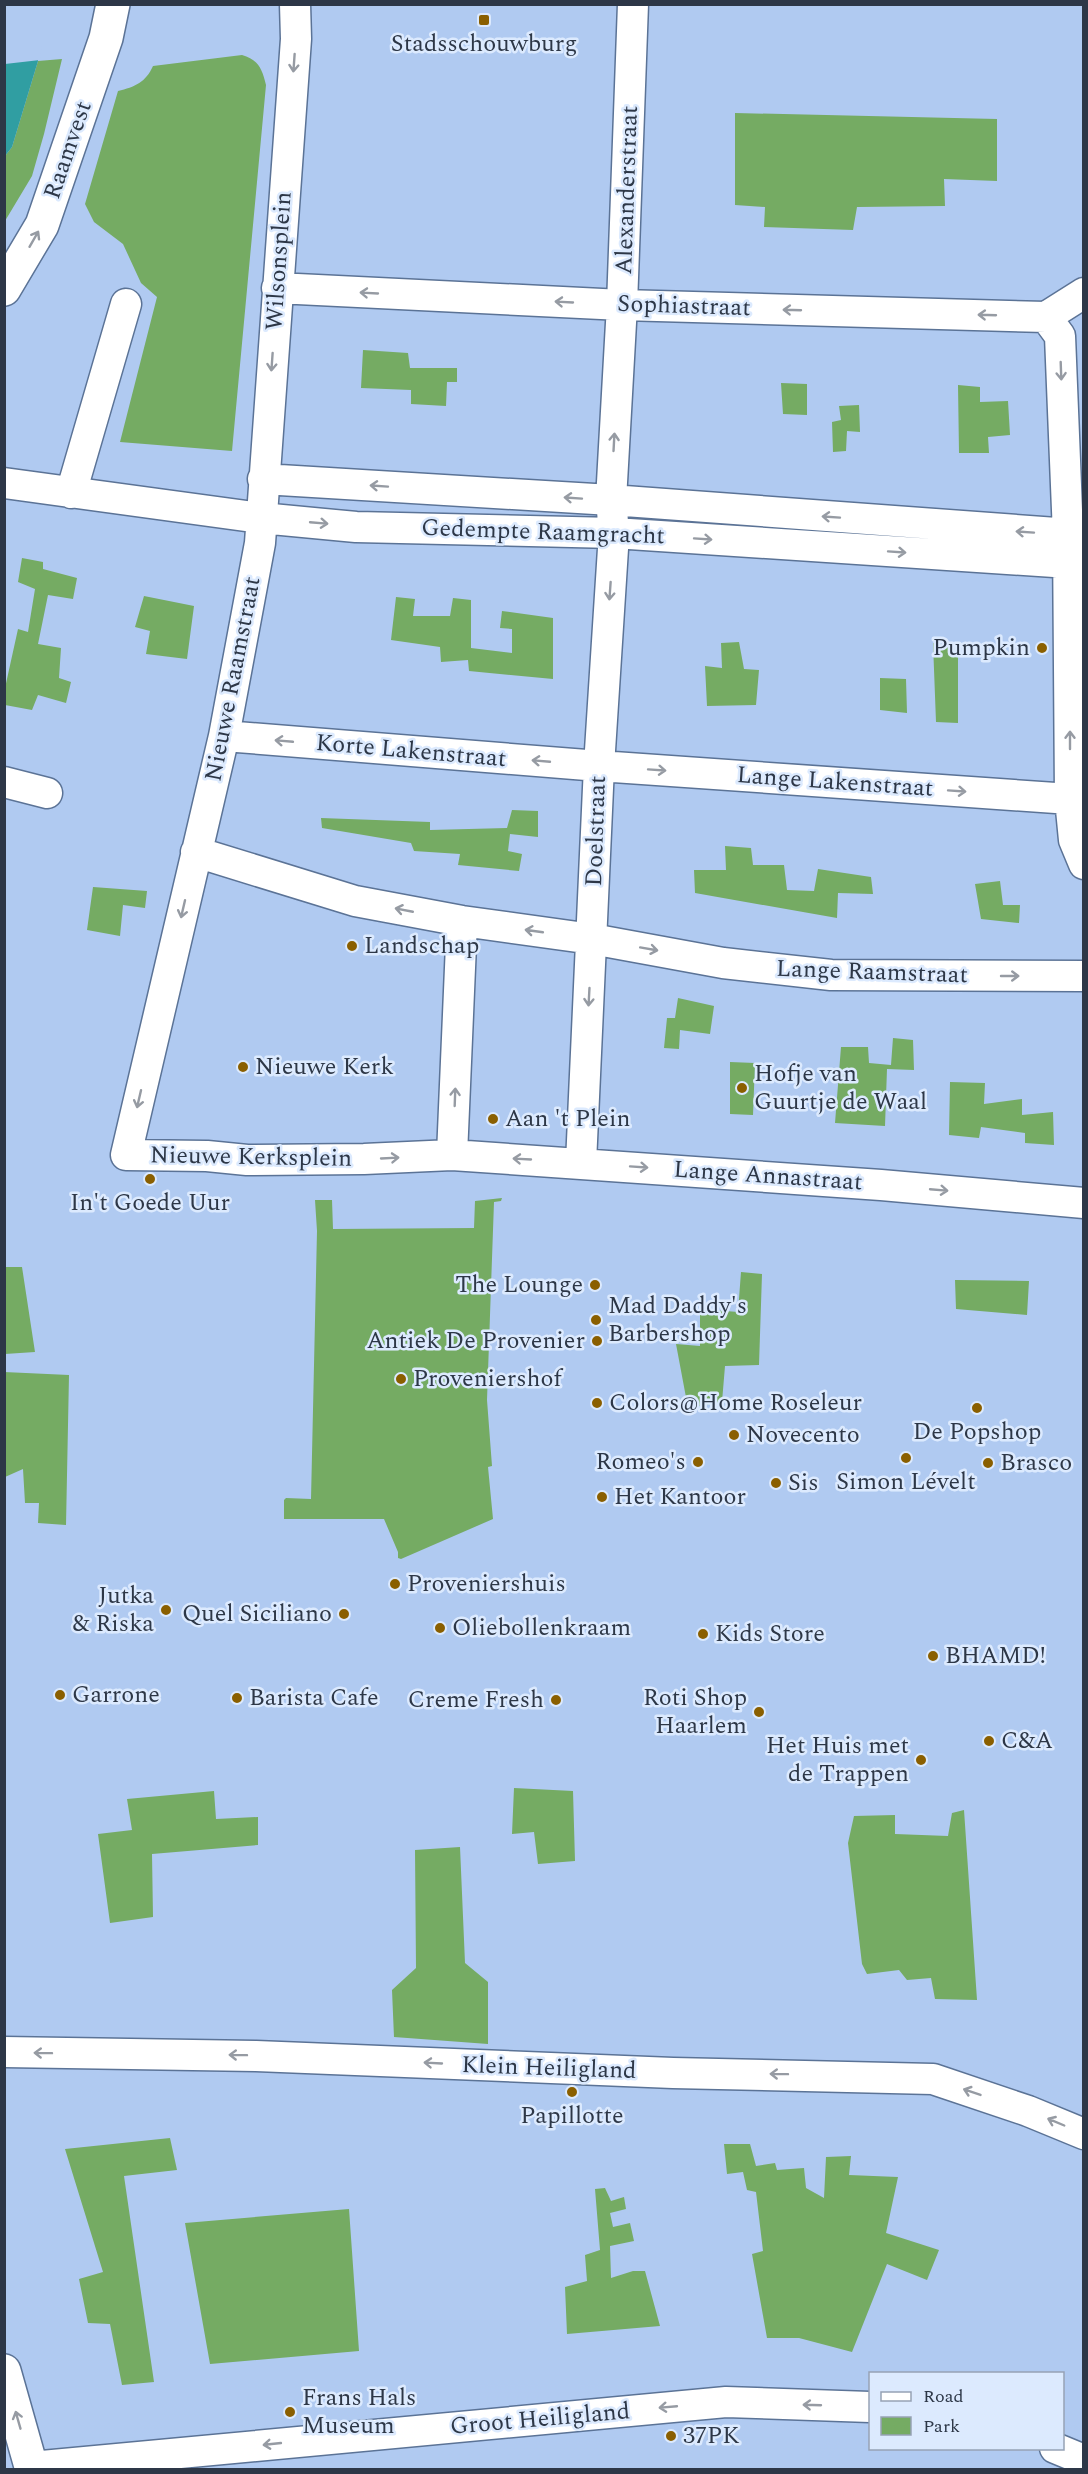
<svg xmlns="http://www.w3.org/2000/svg" width="1088" height="2474" viewBox="0 0 1088 2474" font-family="Spectral,serif">
  <rect width="100%" height="100%" fill="#b0caf1"/>
  <!-- green -->
  <path fill="#75ab63" d="M242,55C258,60 262,68 266,85L232,451L120,442L157,297L141,283L123,244L94,222L85,204L118,91C135,87 146,82 153,66Z
    M62,59L44,134L32,176L5,221V156L12,147L38,61Z
    M735,113L997,119V181L944,179L945,206L857,207L853,230L764,227L765,207L735,205Z
    M363,350L408,353L410,368H457V382H447L446,406L411,404V390L361,388Z
    M781,383L807,384V415L783,414Z
    M958,385L980,387V402L1008,401L1010,435L988,437L989,453H959Z
    M859,405L860,432L847,431L846,451L833,452L832,422L841,420L839,406Z
    M22,558L43,562V569L77,578L73,599L48,595L38,644L61,648L59,678L71,682L66,703L38,695L32,710L5,705V688L18,629L28,632L35,589L18,582Z
    M144,596L194,606L187,659L146,654L150,631L135,627Z
    M396,597L415,599L413,616H450L453,598L471,600V648L512,653V629L500,628L502,611L553,618V679L469,671L468,660L441,662L440,647L391,640Z
    M739,642L744,669L759,670L756,705L707,706L705,666L722,668L721,643Z
    M933,643L958,646V723L936,722Z
    M880,678L906,679L907,713L880,710Z
    M512,810L538,811V837L510,834L508,851L522,854L519,871L458,865L460,854L414,851L411,843L322,828L321,818L430,822V830L507,828Z
    M725,846L751,848L753,865H784L787,890L814,891L818,869L871,877L873,894L838,893L837,918L695,893L694,870H726Z
    M1000,881L1003,905H1020L1019,923L981,919L975,884Z
    M93,887L147,891L145,908L123,905L120,936L87,930Z
    M678,998L714,1006L710,1034L680,1030L679,1049L664,1048L667,1018H675Z
    M893,1038L913,1040L914,1070L887,1069L885,1126L835,1123L841,1047H868L869,1063L891,1065Z
    M730,1062L755,1063L753,1115L730,1114Z
    M950,1082L985,1083L984,1104L1022,1099V1115L1053,1112L1054,1145L1025,1143V1133L981,1127L979,1138L949,1135Z
    M502,1198L501,1201L494,1202L487,1400L492,1466L488,1467L493,1519L401,1559L398,1558V1552L384,1519H284V1500L286,1498L311,1499L317,1231L315,1200H332L333,1229L474,1228L475,1201Z
    M5,1267H22L35,1352L5,1354Z
    M741,1272L762,1274L759,1365L725,1366L722,1402L688,1408L676,1344L700,1346V1309L738,1312Z
    M955,1280L1029,1281L1027,1315L956,1309Z
    M4,1372L69,1375L66,1525L38,1523L39,1503H25L23,1469L5,1477Z
    M514,1788L573,1791L575,1861L538,1864L534,1832L512,1834Z
    M214,1791L216,1819L258,1817V1845L152,1854L153,1917L110,1923L98,1834L132,1830L127,1799Z
    M964,1810L977,2000L935,1999L931,1978L907,1980L899,1970L867,1974L862,1964L848,1843L854,1816L895,1815V1834L948,1836L952,1813Z
    M460,1847L465,1963L488,1982V2044L394,2037L392,1990L416,1968L415,1850Z
    M170,2138L177,2170L124,2176L154,2382L122,2385L110,2324L88,2323L79,2279L103,2272L65,2149Z
    M724,2144H750L756,2166L775,2163L777,2170L804,2168L806,2188L824,2198L826,2157L851,2156L849,2175L898,2177L886,2233L939,2250L927,2280L887,2264L852,2352L799,2338H767L752,2254L763,2251L756,2192L747,2190L743,2172L727,2174Z
    M605,2188L611,2201L624,2197L626,2209L610,2213L613,2227L630,2223L634,2241L610,2246L611,2278L633,2271H645L660,2326L567,2334L565,2287L587,2281L585,2255L600,2250L595,2189Z
    M349,2209L359,2351L210,2364L185,2223Z"/>
  <!-- water -->
  <path fill="#309ea2" d="M5,5H45L38,61L12,147L5,156Z"/>
  <!-- pier -->
  <path fill="#b0caf1" d="M5,4L47,5L40,60L5,64Z"/>
  <g fill="none" stroke-linecap="round" stroke-linejoin="round">
    <defs>
      <path id="minor" d="M295,4L296,39L260,543L224,736L126,1155L207,1156L247,1160L364,1159L452,1155L881,1185L1084,1203
        M277,288L622,305L1046,317L1084,293
        M1046,317L1060,336L1068,535L1070,799L1074,840L1084,864
        M263,479L611,500L1084,535
        M4,483L261,518L356,527L614,533L1084,564
        M71,493L126,304
        M224,736L599,766L1070,799
        M4,782L47,793
        M196,852L355,901L462,921L592,939L723,963L831,975L1084,976
        M452,1155L462,921
        M581,1163L599,766L614,533L611,500L622,305L633,4
        M4,2052L256,2056L673,2073L933,2079L1028,2111L1084,2134
        M1055,2448L1084,2460
        M31,2467L726,2402L870,2407"/>
      <path id="tertiary" d="M4,289L42,225L106,38L113,4
        M4,2371L32,2470"/>
    </defs>
    <!-- minor casing -->
    <use href="#minor" stroke="#5b7396" stroke-width="33"/>
    <!-- tertiary casing -->
    <use href="#tertiary" stroke="#5b7396" stroke-width="36"/>
    <!-- minor -->
    <use href="#minor" stroke="#fff" stroke-width="30"/>
    <!-- tertiary -->
    <use href="#tertiary" stroke="#fff" stroke-width="33"/>
  </g>
  <!-- one-way arrows -->
  <defs><path id="oneway-shaft" d="M-6 0H5M1.5-3L5.5 0L1.5 3" fill="none" stroke-width="1.6" stroke-linecap="round" stroke-linejoin="round" transform="scale(1.5)"/></defs>
  <g stroke="#969ba3">
    <use href="#oneway-shaft" transform="translate(294 63) rotate(94)"/>
    <use href="#oneway-shaft" transform="translate(34 239) rotate(-60)"/>
    <use href="#oneway-shaft" transform="translate(369 293) rotate(-177)"/>
    <use href="#oneway-shaft" transform="translate(564 302) rotate(-177)"/>
    <use href="#oneway-shaft" transform="translate(792 310) rotate(-178)"/>
    <use href="#oneway-shaft" transform="translate(987 315) rotate(-178)"/>
    <use href="#oneway-shaft" transform="translate(272 362) rotate(94)"/>
    <use href="#oneway-shaft" transform="translate(1061 371) rotate(88)"/>
    <use href="#oneway-shaft" transform="translate(614 442) rotate(-87)"/>
    <use href="#oneway-shaft" transform="translate(379 486) rotate(-176)"/>
    <use href="#oneway-shaft" transform="translate(573 498) rotate(-176)"/>
    <use href="#oneway-shaft" transform="translate(831 517) rotate(-176)"/>
    <use href="#oneway-shaft" transform="translate(319 523) rotate(5)"/>
    <use href="#oneway-shaft" transform="translate(1025 532) rotate(-176)"/>
    <use href="#oneway-shaft" transform="translate(703 539) rotate(4)"/>
    <use href="#oneway-shaft" transform="translate(897 552) rotate(4)"/>
    <use href="#oneway-shaft" transform="translate(610 591) rotate(94)"/>
    <use href="#oneway-shaft" transform="translate(1070 740) rotate(-90)"/>
    <use href="#oneway-shaft" transform="translate(284 741) rotate(-175)"/>
    <use href="#oneway-shaft" transform="translate(541 761) rotate(-175)"/>
    <use href="#oneway-shaft" transform="translate(657 770) rotate(4)"/>
    <use href="#oneway-shaft" transform="translate(957 791) rotate(4)"/>
    <use href="#oneway-shaft" transform="translate(183 909) rotate(103)"/>
    <use href="#oneway-shaft" transform="translate(404 910) rotate(-169)"/>
    <use href="#oneway-shaft" transform="translate(534 931) rotate(-172)"/>
    <use href="#oneway-shaft" transform="translate(649 949) rotate(10)"/>
    <use href="#oneway-shaft" transform="translate(1010 976)"/>
    <use href="#oneway-shaft" transform="translate(589 997) rotate(93)"/>
    <use href="#oneway-shaft" transform="translate(455 1097) rotate(-88)"/>
    <use href="#oneway-shaft" transform="translate(139 1099) rotate(103)"/>
    <use href="#oneway-shaft" transform="translate(390 1158) rotate(-3)"/>
    <use href="#oneway-shaft" transform="translate(522 1159) rotate(-177)"/>
    <use href="#oneway-shaft" transform="translate(639 1167) rotate(4)"/>
    <use href="#oneway-shaft" transform="translate(939 1190) rotate(5)"/>
    <use href="#oneway-shaft" transform="translate(43 2053) rotate(-179)"/>
    <use href="#oneway-shaft" transform="translate(238 2055) rotate(-179)"/>
    <use href="#oneway-shaft" transform="translate(433 2063) rotate(-177)"/>
    <use href="#oneway-shaft" transform="translate(779 2074) rotate(-179)"/>
    <use href="#oneway-shaft" transform="translate(972 2092) rotate(-161)"/>
    <use href="#oneway-shaft" transform="translate(1056 2122) rotate(-157)"/>
    <use href="#oneway-shaft" transform="translate(812 2405) rotate(-178)"/>
    <use href="#oneway-shaft" transform="translate(668 2407) rotate(175)"/>
    <use href="#oneway-shaft" transform="translate(18 2420) rotate(-106)"/>
    <use href="#oneway-shaft" transform="translate(272 2444) rotate(174)"/>
  </g>
  <!-- markers -->
  <g fill="#8a5f00" stroke="#dceafe" stroke-width="2">
    <rect x="478" y="14" width="12" height="12" rx="3"/>
    <circle cx="1042" cy="648" r="6"/>
    <circle cx="352" cy="946" r="6"/>
    <circle cx="243" cy="1067" r="6"/>
    <circle cx="742" cy="1088" r="6"/>
    <circle cx="493" cy="1119" r="6"/>
    <circle cx="150" cy="1179" r="6"/>
    <circle cx="595" cy="1285" r="6"/>
    <circle cx="596" cy="1320" r="6"/>
    <circle cx="597" cy="1341" r="6"/>
    <circle cx="401" cy="1379" r="6"/>
    <circle cx="597" cy="1403" r="6"/>
    <circle cx="977" cy="1408" r="6"/>
    <circle cx="734" cy="1435" r="6"/>
    <circle cx="906" cy="1458" r="6"/>
    <circle cx="698" cy="1462" r="6"/>
    <circle cx="988" cy="1463" r="6"/>
    <circle cx="776" cy="1483" r="6"/>
    <circle cx="602" cy="1497" r="6"/>
    <circle cx="395" cy="1584" r="6"/>
    <circle cx="166" cy="1610" r="6"/>
    <circle cx="344" cy="1614" r="6"/>
    <circle cx="440" cy="1628" r="6"/>
    <circle cx="703" cy="1634" r="6"/>
    <circle cx="933" cy="1656" r="6"/>
    <circle cx="60" cy="1695" r="6"/>
    <circle cx="237" cy="1698" r="6"/>
    <circle cx="556" cy="1700" r="6"/>
    <circle cx="759" cy="1712" r="6"/>
    <circle cx="989" cy="1741" r="6"/>
    <circle cx="921" cy="1760" r="6"/>
    <circle cx="572" cy="2092" r="6"/>
    <circle cx="290" cy="2412" r="6"/>
    <circle cx="671" cy="2436" r="6"/>
  </g>
  <g text-anchor="middle" dominant-baseline="central" stroke-width="5" stroke-linejoin="round" paint-order="stroke">
    <!-- poi labels -->
    <g font-size="24" fill="#2d3747" stroke="#dceafe" text-anchor="start">
      <text x="484" y="44" text-anchor="middle">Stadsschouwburg</text>
      <text x="1030" y="648" text-anchor="end">Pumpkin</text>
      <text x="364" y="946">Landschap</text>
      <text x="255" y="1067">Nieuwe Kerk</text>
      <text x="754" y="1074">Hofje van<tspan x="754" dy="28">Guurtje de Waal</tspan></text>
      <text x="505" y="1119">Aan 't Plein</text>
      <text x="150" y="1203" text-anchor="middle">In't Goede Uur</text>
      <text x="583" y="1285" text-anchor="end">The Lounge</text>
      <text x="608" y="1306">Mad Daddy's<tspan x="608" dy="28">Barbershop</tspan></text>
      <text x="585" y="1341" text-anchor="end">Antiek De Provenier</text>
      <text x="413" y="1379">Proveniershof</text>
      <text x="609" y="1403">Colors@Home Roseleur</text>
      <text x="977" y="1432" text-anchor="middle">De Popshop</text>
      <text x="746" y="1435">Novecento</text>
      <text x="686" y="1462" text-anchor="end">Romeo's</text>
      <text x="1000" y="1463">Brasco</text>
      <text x="906" y="1482" text-anchor="middle">Simon Lévelt</text>
      <text x="788" y="1483">Sis</text>
      <text x="614" y="1497">Het Kantoor</text>
      <text x="407" y="1584">Proveniershuis</text>
      <text x="154" y="1596" text-anchor="end">Jutka<tspan x="154" dy="28">&amp; Riska</tspan></text>
      <text x="332" y="1614" text-anchor="end">Quel Siciliano</text>
      <text x="452" y="1628">Oliebollenkraam</text>
      <text x="715" y="1634">Kids Store</text>
      <text x="945" y="1656">BHAMD!</text>
      <text x="72" y="1695">Garrone</text>
      <text x="249" y="1698">Barista Cafe</text>
      <text x="747" y="1698" text-anchor="end">Roti Shop<tspan x="747" dy="28">Haarlem</tspan></text>
      <text x="544" y="1700" text-anchor="end">Creme Fresh</text>
      <text x="1001" y="1741">C&amp;A</text>
      <text x="909" y="1746" text-anchor="end">Het Huis met<tspan x="909" dy="28">de Trappen</tspan></text>
      <text x="572" y="2116" text-anchor="middle">Papillotte</text>
      <text x="302" y="2398">Frans Hals<tspan x="302" dy="28">Museum</tspan></text>
      <text x="683" y="2436">37PK</text>
    </g>
    <!-- street labels -->
    <g font-size="24" fill="#2d3747" stroke="#dceafe">
      <text transform="translate(68 150) rotate(-71)">Raamvest</text>
      <text transform="translate(627 190) rotate(-88)">Alexanderstraat</text>
      <text transform="translate(279 261) rotate(-86)">Wilsonsplein</text>
      <text transform="translate(684 306) rotate(2)">Sophiastraat</text>
      <text transform="translate(543 532) rotate(2)">Gedempte Raamgracht</text>
      <text transform="translate(233 679) rotate(-79)">Nieuwe Raamstraat</text>
      <text transform="translate(411 751) rotate(5)">Korte Lakenstraat</text>
      <text transform="translate(835 782) rotate(4)">Lange Lakenstraat</text>
      <text transform="translate(596 831) rotate(-88)">Doelstraat</text>
      <text transform="translate(872 972) rotate(2)">Lange Raamstraat</text>
      <text transform="translate(251 1157) rotate(1)">Nieuwe Kerksplein</text>
      <text transform="translate(768 1176) rotate(4)">Lange Annastraat</text>
      <text transform="translate(549 2068) rotate(2)">Klein Heiligland</text>
      <text transform="translate(540 2419) rotate(-5)">Groot Heiligland</text>
    </g>
  </g>
  <!-- border -->
  <rect width="1088" height="2474" fill="none" stroke="#2d3747" stroke-width="12"/>
  <!-- legend -->
  <rect x="869" y="2372" width="195" height="78" fill="#dceafe" stroke="#96a2b5" stroke-width="1.5"/>
  <rect x="881" y="2392" width="30" height="9" fill="#ffffff" stroke="#96a2b5" stroke-width="1.5"/>
  <text x="923" y="2402" font-size="18" fill="#2d3747">Road</text>
  <rect x="881" y="2417" width="30" height="18" fill="#75ab63" stroke="#96a2b5" stroke-width="1.5"/>
  <text x="923" y="2432" font-size="18" fill="#2d3747">Park</text>
</svg>
